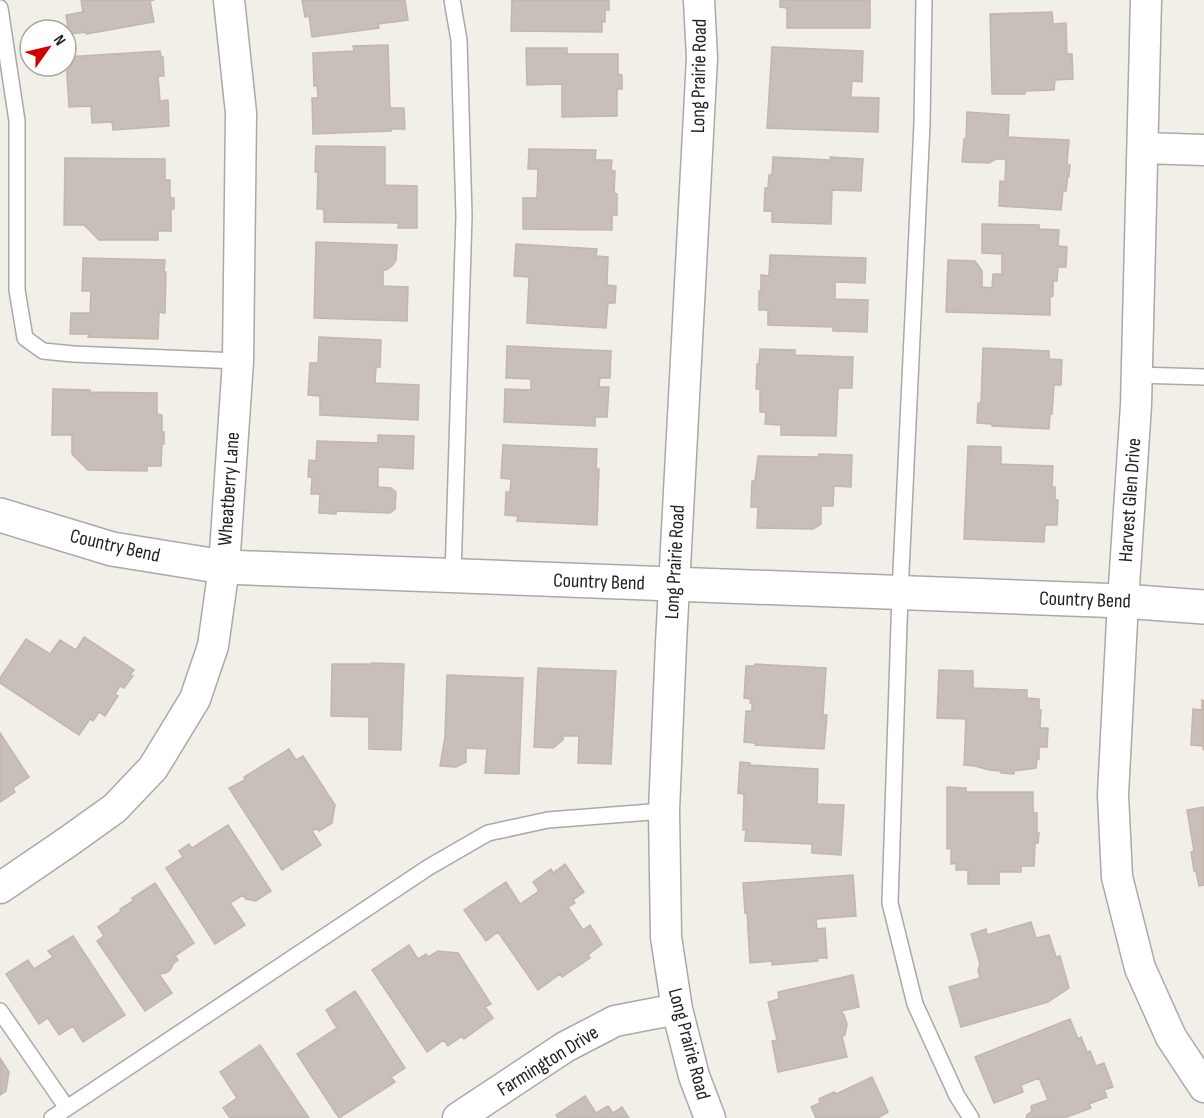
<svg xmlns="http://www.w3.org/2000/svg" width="1204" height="1118" viewBox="0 0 1204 1118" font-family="'Sofia Sans Condensed',sans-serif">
  <rect width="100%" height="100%" fill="#f2efe9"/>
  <!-- building -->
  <path fill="#c7bfb8" stroke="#c4b6ab" stroke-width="1.5" d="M81,0H154L150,1L154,22L86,34V32L69,34L66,15L83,12Z
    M302,0H405L408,20L378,24L379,28L312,37L309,16L305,17Z
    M512,0H609V10H605V22H602V32L511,31Z
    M780,0H870V28H787V8L780,7Z
    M1052,12L1053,24L1066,23L1067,54H1072L1073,79L1055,80L1054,90L1025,91V94H992L990,14Z
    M388,45L390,108H404L405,129H391V131L313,134L312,98H318L317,86H314L313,53L354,51L353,46Z
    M772,47L863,51L862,82L852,81L851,97L879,98L878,132L767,128Z
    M526,48H567V54H618V74L622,75V89H617V116L562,117V84L527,85Z
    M160,51L161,57H163L164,76H158L160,101L168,100L169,126L113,130L112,122L92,123L91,106L69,107L66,57Z
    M967,112L1009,115L1008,137L1069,140L1067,164L1070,165L1069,176L1068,175L1066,191H1063L1061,210L999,206L1000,181L1005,182L1006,159H996L989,163L962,162L964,139H966Z
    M316,146L385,147V185L417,186V228H398L399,223L324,222V209H317L318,172H315Z
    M529,149L596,150L595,160H612L611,170L615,171L614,193L617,194V215H612V230L523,229V198H537L538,169H528Z
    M773,157L831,160L830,157L863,159L861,191L832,190L831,224L772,222V211H764L765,188H768L769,175H772Z
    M65,158L165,159V180H170V198H174V209H171V231H158V240H99L84,225H64Z
    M982,224L1039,225V229L1059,230L1058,246L1067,247L1066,267H1058L1057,281H1053V296L1050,297V315L946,312L948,260L975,261L982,271V287L992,288L993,274H1002V254L982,253Z
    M316,242L397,245L396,260L392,266L386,270H383V286L408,287L407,321L314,318Z
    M516,244L597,249L596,256L608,257L607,285L616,286L615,303H608L606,328L527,323L529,277L514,276Z
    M770,255L866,258L865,283L835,282V299L868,300L867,332L833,331V327L768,325V310H759V291L761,292V275L769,276Z
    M83,258L165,260L164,272H166L165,313L159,312L158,339L88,337L89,334H70L71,313H90L91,291H82Z
    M319,337L381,340L380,367H376L375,383L419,385L418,420L320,415V396L308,395L310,363H318Z
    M507,346L611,351L610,378H600L599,387H609L607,417H595V426L504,422L505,389L531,390V379L506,378Z
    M983,348L1049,351V359L1062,360L1061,385H1054L1052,414H1050L1049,429L992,426L991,424L977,423L978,403H981Z
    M760,349L795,350V355L853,357L852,388H838L836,436L781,435V425L765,424L766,412H760V389H756L757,364H759Z
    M53,389L90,390V392L157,393V414L162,415V432H164V444H162L161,466H147V471L88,470L72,454V435H52Z
    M378,435L414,436L413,469L378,467V487L391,488L396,492L395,509L390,513L336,511V514L319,513L320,494H311L312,477H308L309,460L316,461L317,441L378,443Z
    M503,445L597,449L596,468L599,469L597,525L517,521L518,516L505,515L506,492H510L511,479L501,478Z
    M968,446L1001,447V464L1053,466L1052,487H1055V500H1058L1057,525H1045L1044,542L964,539Z
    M819,454L852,455L851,487L834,486L833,506H821V524L813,529L757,528L758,507H751L752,481H755L758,456L818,457Z
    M84,637L134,670L130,675L133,676L124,688L120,686L115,694L118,696L105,716L99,712L93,721L90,719L79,735L0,683V678L26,639L50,654L60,640L76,650Z
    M372,663L404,664L401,750L369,749V717L331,716L332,664H372Z
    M755,664L826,668L823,715H827L824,749L755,745L756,743L744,742L746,711H752V703H750L751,699L744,698L746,666H754Z
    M538,668L616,671L611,764L578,763L579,736H563V740L553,748L534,747Z
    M939,670L973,671V688L1027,690V698L1039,699V710H1041L1040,728H1048L1047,747H1039V759H1037L1036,768L1014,771V774L1001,773V771L989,770L975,766L964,765L966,719L937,718Z
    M447,675L523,678L519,774L485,773L487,749L466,748V762L456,767L440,766L445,737Z
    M1202,700L1204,701V750L1203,749V746L1191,745L1193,709L1202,710Z
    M0,733L29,777L13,788L15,792L0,802Z
    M289,749L296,760L303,756L335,805L332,823L319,831L317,828L312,831L321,845L282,870L229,788L245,780L244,777Z
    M740,762L750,763V765L818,769L817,804L844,805L841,855L812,853V844L745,841L746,830H743L744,794L738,793Z
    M947,787L966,788V792H1033V813H1037V834L1039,833L1038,843H1035L1034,866H1021V872H999V884H968V870H956V863L951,864V848L947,849Z
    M1204,807V885L1199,886L1196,871H1194L1191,852L1194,851L1187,810Z
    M228,825L271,891L256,901L246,899L243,895L230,903L245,925L215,944L166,868L183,857L179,851L189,844L192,848Z
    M565,864L584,892L573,900L575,903L568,907L583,930L590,925L602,944L588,955L590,958L562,977L560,974L538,990L498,932L486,941L464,910L506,882L520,904L539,891L533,882L551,869L553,873Z
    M853,875L856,916L816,919L817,929L825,928L827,958H818V961L772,965V961L750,963L747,912L745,913L743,883Z
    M155,883L194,943L175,956L178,960L174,963L170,970L166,973L159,974L172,993L145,1011L97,941L104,936L98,927L121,911L120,909L133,901L132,898Z
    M1031,922L1036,938L1049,935L1056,957L1060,956L1069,988L1048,1002L961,1027L949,987L980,978L978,970L980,964L971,934L986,929L987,935Z
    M73,936L125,1015L83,1042L73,1026L59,1035L48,1018L39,1024L6,974L28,960L34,969L53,957L48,951Z
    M409,945L418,959L426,954L428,957L438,951L458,953L491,1004L485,1007L493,1018L464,1039L462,1036L448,1046L444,1040L427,1052L372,970Z
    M853,975L859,1007L841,1011L844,1015L847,1024L845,1035L842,1036L847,1057L778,1072L772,1041L777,1040L768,1002L779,999L778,992Z
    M355,991L405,1068L391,1077L395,1082L339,1118L297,1054L337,1028L326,1010Z
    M1070,1019L1078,1039L1081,1037L1087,1052L1090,1051L1096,1066L1104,1063L1113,1087L1104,1090L1107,1097L1089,1104L1091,1108L1064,1118H1026L1027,1115L1032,1111L1031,1106L1048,1100L1039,1078L1021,1085L1023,1092L994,1103L975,1057Z
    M260,1045L309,1118H230L223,1108L237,1098L220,1072Z
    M0,1058L9,1072L6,1091L0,1095Z
    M872,1077L888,1112L878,1118H816L811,1107L820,1103L819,1099L834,1092L836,1094Z
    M585,1096L596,1113L608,1106L613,1113L622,1107L629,1118H558L556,1115Z"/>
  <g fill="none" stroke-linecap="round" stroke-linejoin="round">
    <defs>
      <path id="service" d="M452,0L459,40L464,216L453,576
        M924,0L922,124L900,593L890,903L915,1004L957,1096L971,1118
        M0,8L17,121V290L25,338L43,351L73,354L238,361
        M1137,375L1204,377
        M0,1011L67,1108
        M52,1118L429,867L488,833L548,820L664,811"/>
      <path id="minor" d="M699,0L702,58L671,643L664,811L666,937L677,1009L694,1076L710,1118
        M1146,0L1136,405L1123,601L1113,795L1117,877L1140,968L1171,1037L1204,1087
        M1143,148L1204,150
        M0,888L69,841L115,808L153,768L195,699L213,646L224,567L238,361L241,113L229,0
        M458,1118L565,1047L615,1021L677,1009"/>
      <path id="tertiary" d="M0,515L112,549L224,567L1123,601L1204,607"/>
    </defs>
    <!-- service casing -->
    <use href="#service" stroke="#a9a9a9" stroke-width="18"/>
    <!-- minor casing -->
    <use href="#minor" stroke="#a9a9a9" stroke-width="33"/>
    <!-- tertiary casing -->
    <use href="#tertiary" stroke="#a9a9a9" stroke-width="36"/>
    <!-- service -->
    <use href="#service" stroke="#fff" stroke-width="15"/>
    <!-- minor -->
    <use href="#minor" stroke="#fff" stroke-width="30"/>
    <!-- tertiary -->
    <use href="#tertiary" stroke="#fff" stroke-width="33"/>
  </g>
  <g text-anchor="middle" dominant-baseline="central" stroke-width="4.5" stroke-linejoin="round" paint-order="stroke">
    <!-- street labels -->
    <g font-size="20" fill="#222" stroke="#fff">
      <text transform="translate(699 76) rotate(-89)">Long Prairie Road</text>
      <text transform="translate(229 489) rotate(-86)">Wheatberry Lane</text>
      <text transform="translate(1130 500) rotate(-86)">Harvest Glen Drive</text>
      <text transform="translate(115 546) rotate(13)">Country Bend</text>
      <text transform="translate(675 562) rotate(-87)">Long Prairie Road</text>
      <text transform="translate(599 582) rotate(2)">Country Bend</text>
      <text transform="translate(1085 600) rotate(2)">Country Bend</text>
      <text transform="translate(689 1044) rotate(75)">Long Prairie Road</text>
      <text transform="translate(548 1061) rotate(-32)">Farmington Drive</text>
    </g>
  </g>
  <!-- north arrow -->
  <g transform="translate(48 48) rotate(56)"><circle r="28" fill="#ffffff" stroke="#a7a7a7" stroke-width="1.5"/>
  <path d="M0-4.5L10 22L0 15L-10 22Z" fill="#d40000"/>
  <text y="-9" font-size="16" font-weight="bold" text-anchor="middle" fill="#222222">N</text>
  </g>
</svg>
